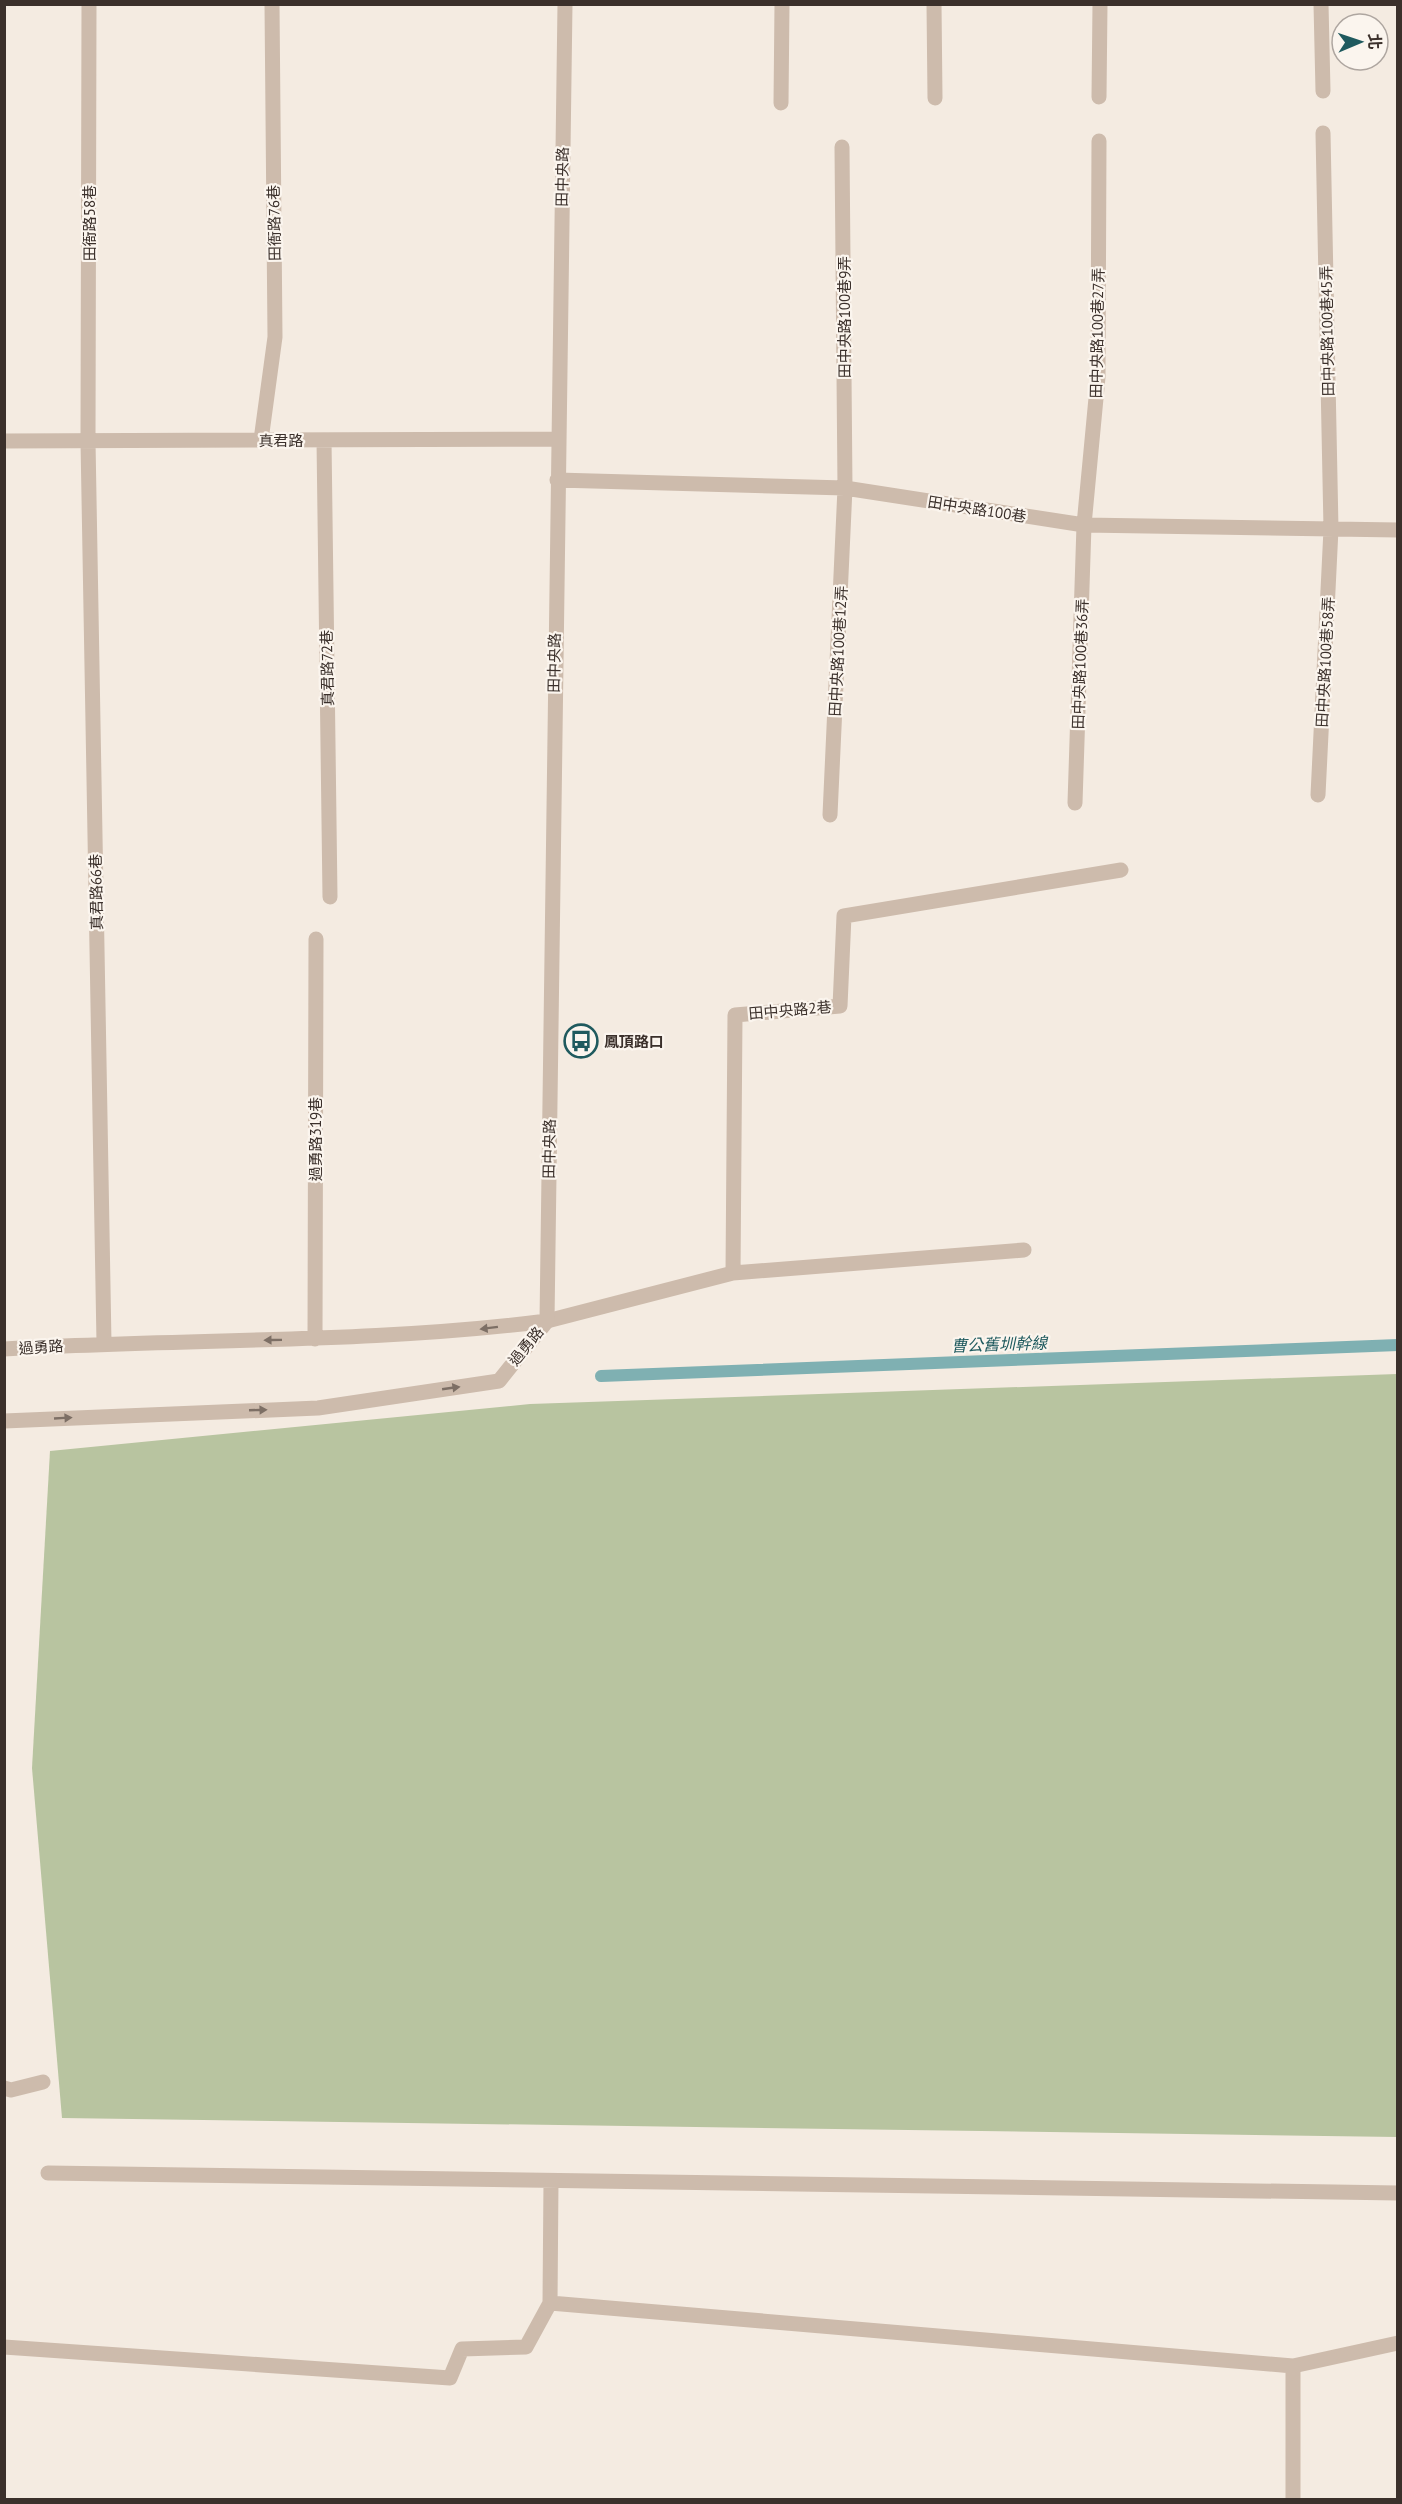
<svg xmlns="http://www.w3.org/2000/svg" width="1402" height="2504" viewBox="0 0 1402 2504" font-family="'PT Sans','Noto Sans TC',sans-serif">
  <rect width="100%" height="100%" fill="#f4ebe1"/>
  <!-- green -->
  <path fill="#b8c4a0" d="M1397,1374V2137L62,2118L32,1768L50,1451L530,1404Z"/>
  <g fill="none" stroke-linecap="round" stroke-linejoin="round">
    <!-- stream -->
    <path stroke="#7fb0b2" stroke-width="12" d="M601,1376L1398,1345"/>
    <!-- lane -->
    <path stroke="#cdbbac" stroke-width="15" d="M733,1273L735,1015L840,1006L844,916L1121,870
      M547,1321L733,1273L1024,1250
      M48,2173L1398,2193
      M551,2181L550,2303L1293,2366L1398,2343
      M4,2347L450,2378L462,2349L526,2347L550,2303
      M1293,2500V2366"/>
    <!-- street -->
    <path stroke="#cdbbac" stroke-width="15" d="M89,4L88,441L104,1343
      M934,4L935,98
      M1321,4L1323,91
      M1099,97L1100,4
      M781,103L782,4
      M261,440L275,337L272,4
      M324,440L330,897
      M4,441L557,439
      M557,480L845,488L1084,525L1398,530
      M1318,795L1331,529L1323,133
      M1075,803L1084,525L1098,377L1099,141
      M830,815L845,488L842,147
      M547,1321L565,4
      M315,1339L316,939
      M4,1349C185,1338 367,1344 547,1321
      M4,1421L318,1408L499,1381L547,1321
      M4,2088L11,2090L43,2082"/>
  </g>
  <!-- one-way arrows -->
  <defs><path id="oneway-solid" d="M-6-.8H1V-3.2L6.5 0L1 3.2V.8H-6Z" transform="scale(1.5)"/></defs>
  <g fill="#7d6f65">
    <use href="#oneway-solid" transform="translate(489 1328) rotate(173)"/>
    <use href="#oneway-solid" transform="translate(273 1340) rotate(179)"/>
    <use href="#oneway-solid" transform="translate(451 1388) rotate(-8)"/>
    <use href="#oneway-solid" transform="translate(258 1410) rotate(-2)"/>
    <use href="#oneway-solid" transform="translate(63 1418) rotate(-3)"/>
  </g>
  <!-- icons -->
  <defs>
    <symbol id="bus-ring" viewBox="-11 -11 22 22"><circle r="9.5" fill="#fbf5ee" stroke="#1f5a5e" stroke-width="1.5"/><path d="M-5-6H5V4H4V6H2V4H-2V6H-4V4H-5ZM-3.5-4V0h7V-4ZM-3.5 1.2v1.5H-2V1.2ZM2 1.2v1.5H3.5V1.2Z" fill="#1f5a5e"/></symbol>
  </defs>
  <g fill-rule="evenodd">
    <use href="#bus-ring" x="562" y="1022" width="38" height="38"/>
  </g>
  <g text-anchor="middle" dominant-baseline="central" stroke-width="4.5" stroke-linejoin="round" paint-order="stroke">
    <!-- street labels -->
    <g font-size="15" fill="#3b302b" stroke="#fbf5ee">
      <text transform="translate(562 177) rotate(-89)">田中央路</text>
      <text transform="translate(89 223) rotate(-90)">田衙路58巷</text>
      <text transform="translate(274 223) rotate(-91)">田衙路76巷</text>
      <text transform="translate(844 317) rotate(-90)">田中央路100巷9弄</text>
      <text transform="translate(1327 331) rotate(-91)">田中央路100巷45弄</text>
      <text transform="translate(1097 333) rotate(-89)">田中央路100巷27弄</text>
      <text x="281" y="440">真君路</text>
      <text transform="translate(977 509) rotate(9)">田中央路100巷</text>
      <text transform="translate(838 651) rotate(-87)">田中央路100巷12弄</text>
      <text transform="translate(1325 662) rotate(-87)">田中央路100巷58弄</text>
      <text transform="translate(554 663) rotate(-89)">田中央路</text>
      <text transform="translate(1080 664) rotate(-88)">田中央路100巷36弄</text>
      <text transform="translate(327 668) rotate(-91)">真君路72巷</text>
      <text transform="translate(96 892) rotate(-91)">真君路66巷</text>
      <text transform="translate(790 1010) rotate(-5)">田中央路2巷</text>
      <text transform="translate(315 1139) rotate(-90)">過勇路319巷</text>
      <text transform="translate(549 1149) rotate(-89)">田中央路</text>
      <text transform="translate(526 1346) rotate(-51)">過勇路</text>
      <text transform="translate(41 1347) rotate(-4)">過勇路</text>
    </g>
    <!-- poi labels -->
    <g font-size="15" font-weight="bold" fill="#3b302b" stroke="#fbf5ee" text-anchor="start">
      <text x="604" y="1041">鳳頂路口</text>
    </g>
    <!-- water labels -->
    <g font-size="16" font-style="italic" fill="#1f5a5e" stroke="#fbf5ee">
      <text transform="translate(999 1344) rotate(-2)">曹公舊圳幹線</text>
    </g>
  </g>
  <!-- border -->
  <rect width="1402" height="2504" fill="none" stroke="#3b302b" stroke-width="12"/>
  <!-- north arrow -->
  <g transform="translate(1360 42) rotate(88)"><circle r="28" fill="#fbf5ee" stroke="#aea6a0" stroke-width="1.5"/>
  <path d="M0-4.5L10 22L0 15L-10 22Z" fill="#1f5a5e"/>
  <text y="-9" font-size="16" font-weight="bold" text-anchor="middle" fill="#3b302b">北</text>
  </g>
</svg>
